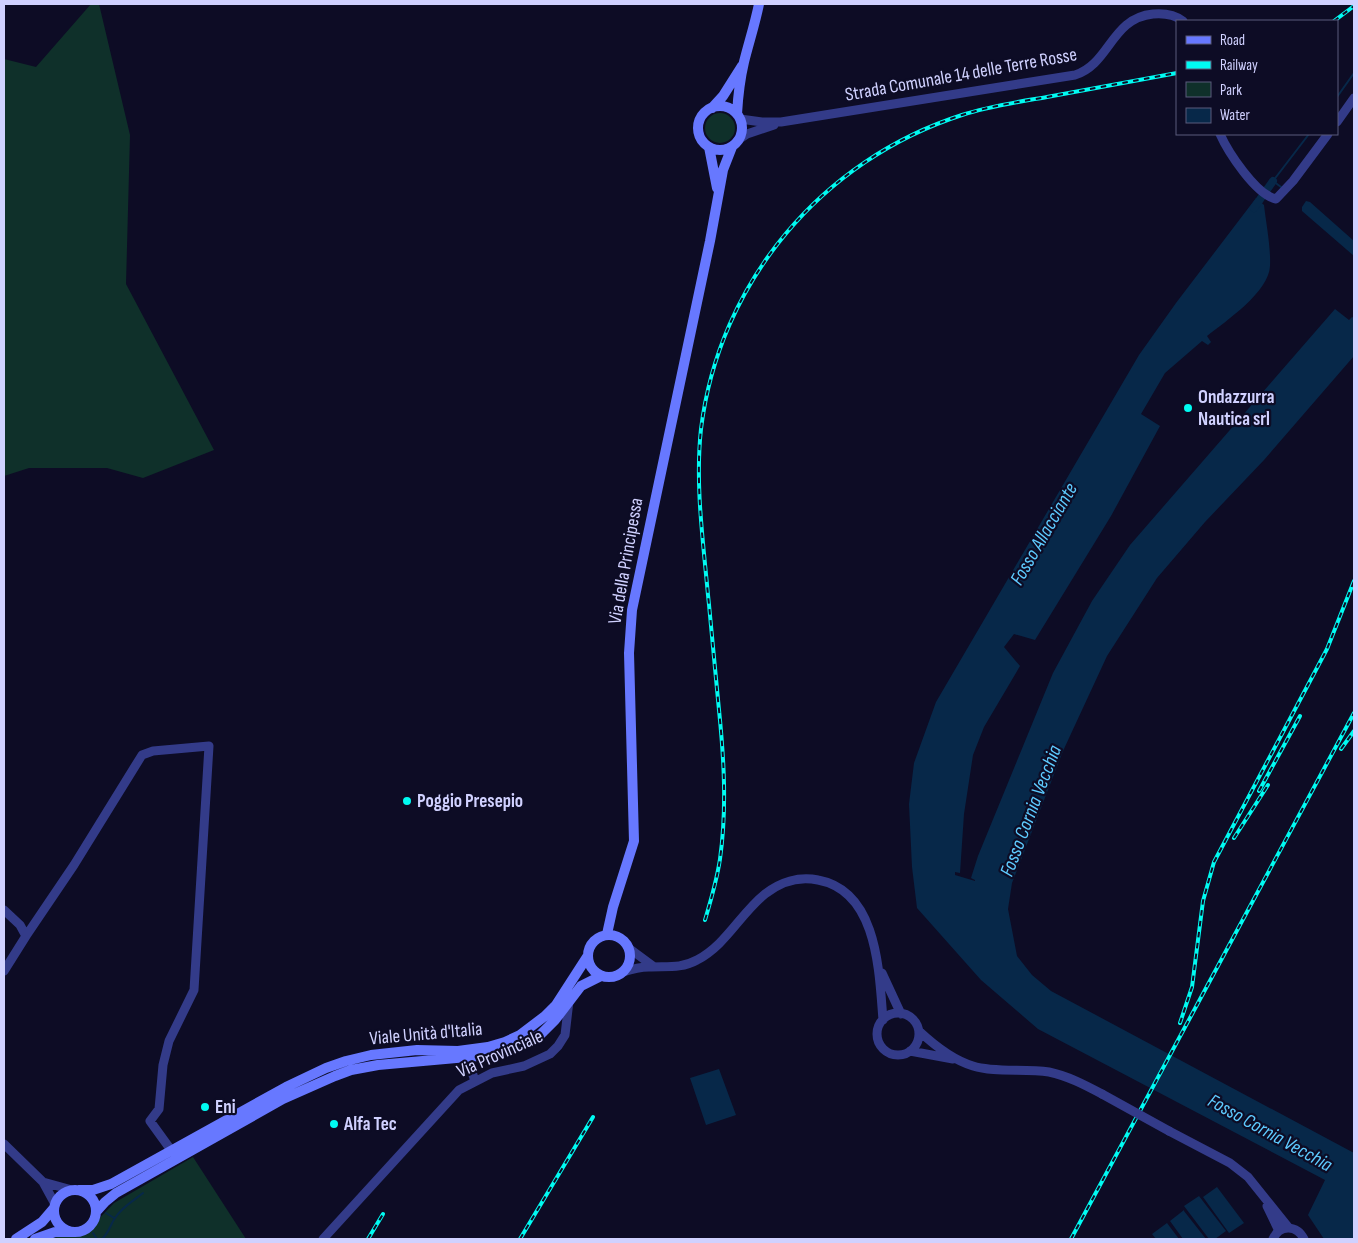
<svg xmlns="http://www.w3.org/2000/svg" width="1358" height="1243" viewBox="0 0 1358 1243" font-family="'Sofia Sans Condensed',sans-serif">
  <rect width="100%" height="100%" fill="#0d0c25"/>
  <!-- green -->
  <path fill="#0f302a" d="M91,4H99L130,135L126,284L214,450L143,478L107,468H29L4,476V59L36,67Z
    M705 128a15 15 0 1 1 30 0a15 15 0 1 1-30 0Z
    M193,1157L246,1239H52L61,1235L80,1234L89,1229L114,1203Z"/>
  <!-- water -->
  <path fill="#072849" d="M1256,198L1264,205C1266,223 1271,248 1270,266C1269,292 1226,321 1207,336L1211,342L1208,345L1202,341L1165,373L1141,414L1160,426L1111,516L1035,640L1014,634L1004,647L1020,666L984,727L973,755L964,814L960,873L955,872V875L975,881V880L971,878L978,856L1053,673L1092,601L1130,545L1335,309L1349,320L1352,317L1354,318V356L1264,460L1205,522L1157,578L1107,656L1063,751L1012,883L1008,909L1017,956L1032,975L1051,991L1354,1153V1239H1324L1308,1215L1325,1180L1038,1029L981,980L917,908L912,867L909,804L914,763L936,702L1139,355L1176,303Z
    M1306,201L1310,202L1354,241V256L1302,211V207Z
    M719,1069L736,1115L706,1125L690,1078Z
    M1217,1187L1244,1223L1229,1233L1203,1197Z
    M1199,1196L1226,1231L1215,1239H1209L1184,1206Z
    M1184,1210V1211L1206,1239H1183L1170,1221Z
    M1167,1223L1179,1239H1156L1152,1234Z"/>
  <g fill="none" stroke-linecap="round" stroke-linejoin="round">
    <!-- stream -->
    <path stroke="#072849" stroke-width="2" d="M1337,97L1354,73
      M1281,187L1273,181L1309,134
      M106,1213L114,1218
      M93,1233L97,1239
      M102,1239C109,1233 110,1225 115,1218C121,1208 133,1201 143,1193"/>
    <!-- canal -->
    <path stroke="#072849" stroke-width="8" d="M1254,208L1273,181"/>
    <!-- street -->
    <path stroke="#333b89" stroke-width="9" d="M740,119L762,122H781L1075,75C1110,64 1111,18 1153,14C1164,13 1175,15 1183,21
      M1337,122L1354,98
      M1220,134C1228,152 1256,195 1276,199L1293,181L1328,134
      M738,140L747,134L774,125
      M4,910L20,925L26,936L4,971
      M26,936L74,865L142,755L153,751L209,746L194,990L169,1041L163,1065L159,1109L150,1121L171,1150
      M630,949L653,966
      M623,972C632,969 640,967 649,967C666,966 681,969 697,960C726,945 740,914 765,894C780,882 799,876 818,880C878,891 879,972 883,1020
      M882,973L901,1014
      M877 1034a21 21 0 1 1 42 0a21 21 0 1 1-42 0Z
      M919,1031C934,1045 953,1060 973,1066C995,1073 1025,1068 1049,1072C1068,1076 1085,1085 1102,1094
      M910,1051L953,1059
      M467,1057L475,1081
      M1169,1131L1230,1163L1248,1177L1289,1228
      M4,1144L43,1182L55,1204
      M43,1182L72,1190
      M1267,1206L1279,1231
      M323,1239L459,1090L492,1073L524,1066L550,1054L558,1046L565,1035L569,1001
      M1273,1239C1280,1224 1297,1225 1304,1239"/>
    <!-- secondary -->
    <path stroke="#6778ff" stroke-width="10" d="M698 128a22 22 0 1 1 44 0a22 22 0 1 1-44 0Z
      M712,108L723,96L742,66
      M737,114C738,96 740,79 744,62C749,42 755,24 759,4
      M709,147L717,188
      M607,934L613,907L634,841L629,653L632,610L710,241L723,170L732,147
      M588 956a21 21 0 1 1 42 0a21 21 0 1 1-42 0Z
      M54 1211a21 21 0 1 1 42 0a21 21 0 1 1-42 0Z
      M80,1190H93L111,1184L286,1087L326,1068L346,1061L371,1055L417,1050L458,1051L488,1047L505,1042L520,1035L545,1016L556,1005L587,957
      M96,1212L105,1202L116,1193L283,1099L335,1076L351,1070L378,1065L501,1054L514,1049L540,1035L555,1020L581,986L601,976
      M16,1239L42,1222L54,1208
      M35,1239L55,1232H70"/>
    <defs>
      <path id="rail" d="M1334,21L1354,6
        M1341,749L1354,731
        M1259,791L1300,716
        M1234,838L1268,785
        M705,920C711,900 717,879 720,859C727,809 724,759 719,710C715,671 712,633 708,595C703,540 695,484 701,429C719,282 822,160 962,115C990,106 1018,102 1047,97C1090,89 1133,81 1177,73
        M1180,1023L1192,987L1203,901L1214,862L1327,649L1354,581
        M368,1239L383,1214
        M520,1239L593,1117
        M1071,1239L1354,713"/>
    </defs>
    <!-- rail casing -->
    <use href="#rail" stroke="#00fbf2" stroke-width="4"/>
    <!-- rail -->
    <use href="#rail" stroke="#0d0c25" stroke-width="2" stroke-dasharray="5.5" stroke-linecap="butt"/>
    <!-- street-bridge -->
    <path stroke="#333b89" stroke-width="9" d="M1102,1094L1169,1131"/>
  </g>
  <!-- markers -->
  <g fill="#00fbf2" stroke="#0d0c25" stroke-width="2">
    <circle cx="1188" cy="408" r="5"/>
    <circle cx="407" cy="801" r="5"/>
    <circle cx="205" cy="1107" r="5"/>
    <circle cx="334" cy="1124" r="5"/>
  </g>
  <g text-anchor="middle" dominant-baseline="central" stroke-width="4.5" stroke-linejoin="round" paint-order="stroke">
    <!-- street labels -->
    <g font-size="19" fill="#d0d1ff" stroke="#0d0c25">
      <text transform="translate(961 75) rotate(-10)">Strada Comunale 14 delle Terre Rosse</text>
      <text transform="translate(626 561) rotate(-80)">Via della Principessa</text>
      <text transform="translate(426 1034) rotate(-5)">Viale Unità d'Italia</text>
      <text transform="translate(500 1054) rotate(-24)">Via Provinciale</text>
    </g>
    <!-- poi labels -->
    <g font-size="19" font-weight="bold" fill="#d0d1ff" stroke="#0d0c25" text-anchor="start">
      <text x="1198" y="397">Ondazzurra<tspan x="1198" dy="22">Nautica srl</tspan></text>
      <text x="417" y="801">Poggio Presepio</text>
      <text x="215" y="1107">Eni</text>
      <text x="344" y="1124">Alfa Tec</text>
    </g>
    <!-- water labels -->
    <g font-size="20" font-style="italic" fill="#5ecbff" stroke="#0d0c25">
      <text transform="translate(1044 534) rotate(-60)">Fosso Allacciante</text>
      <text transform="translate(1031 811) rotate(-69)">Fosso Cornia Vecchia</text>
      <text transform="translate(1270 1133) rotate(29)">Fosso Cornia Vecchia</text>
    </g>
  </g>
  <!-- border -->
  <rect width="1358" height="1243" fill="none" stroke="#d0d1ff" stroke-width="10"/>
  <!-- legend -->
  <rect x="1176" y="20" width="162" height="115" fill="#0d0c25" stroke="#5b5b7c"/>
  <rect x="1186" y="36" width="25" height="8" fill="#6778ff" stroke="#5b5b7c"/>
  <text x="1220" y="45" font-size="15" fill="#d0d1ff">Road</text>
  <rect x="1186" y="61" width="25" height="8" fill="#00fbf2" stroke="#5b5b7c"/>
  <text x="1220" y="70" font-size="15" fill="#d0d1ff">Railway</text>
  <rect x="1186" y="82" width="25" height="15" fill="#0f302a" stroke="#5b5b7c"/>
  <text x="1220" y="95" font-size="15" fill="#d0d1ff">Park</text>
  <rect x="1186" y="108" width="25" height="15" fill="#072849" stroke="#5b5b7c"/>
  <text x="1220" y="120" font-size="15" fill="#d0d1ff">Water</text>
</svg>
